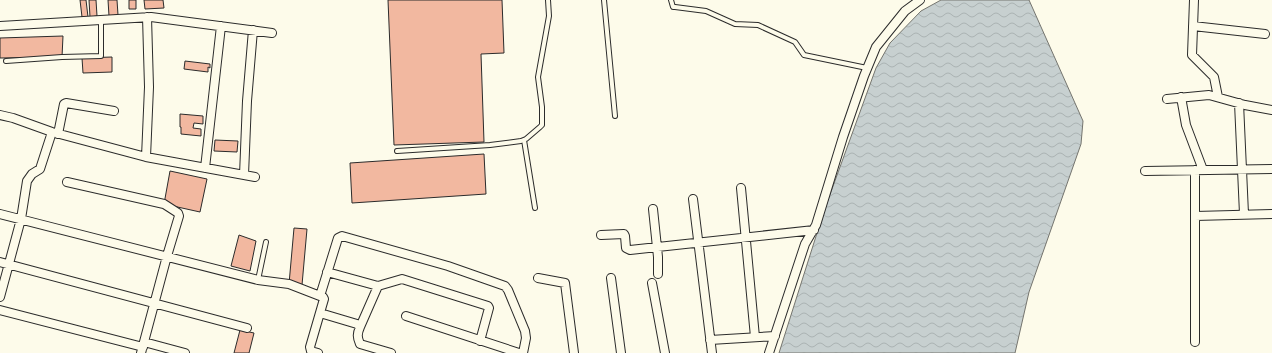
<svg xmlns="http://www.w3.org/2000/svg" width="1272" height="353" viewBox="0 0 1272 353" font-family="'Archivo Narrow',sans-serif">
  <defs>
    <pattern id="water-waves" width="16" height="10" patternUnits="userSpaceOnUse"><rect width="16" height="10" fill="#c7d0d0"/><path d="M0 5q4-4 8 0t8 0" fill="none" stroke="#abb3b3"/></pattern>
  </defs>
  <rect width="100%" height="100%" fill="#fdfbea"/>
  <!-- water -->
  <path fill="url(#water-waves)" stroke="#74746e" d="M941,0H1029L1083,121L1081,144L1029,292L1015,353H779L824,211L876,68L890,43L921,11Z"/>
  <!-- building -->
  <path fill="#f2b8a0" stroke="#2b2b2b" d="M80,0H86L88,17H82Z
    M89,0H96L97,16L90,17Z
    M108,0H117L118,15L109,16Z
    M129,0H136V9H129Z
    M144,0H163L164,8L145,9Z
    M388,0H502L504,53L481,54L484,142L394,145Z
    M63,36L62,57L0,58V38Z
    M112,57V72L83,73L82,58Z
    M185,61L210,64V68L208,67V72L184,69Z
    M180,114L203,116V124L194,123L193,128L201,129V136L181,134V127H180Z
    M215,140L238,141L237,152L214,151Z
    M484,154L486,194L352,203L350,163Z
    M170,171L207,179L200,212L164,204Z
    M294,228L307,229L302,285L289,284Z
    M239,235L256,241L250,271L231,266Z
    M240,330L254,333L249,353H234Z"/>
  <g fill="none" stroke-linecap="round" stroke-linejoin="round">
    <defs>
      <path id="service" d="M604,0L615,116
        M671,0L673,7H675L706,11L735,24L758,25L795,42L804,55L867,68
        M6,61L62,57L101,56V20
        M524,140L535,208
        M397,151L490,145L521,141L526,139L540,127L542,125V107L538,77L549,16L548,0
        M258,280L266,242"/>
      <path id="minor" d="M1194,0L1192,55L1214,77L1218,97
        M0,26L151,17L272,33
        M1193,26L1265,34
        M1181,97L1186,125L1203,170
        M1167,99L1209,95L1245,105L1272,110
        M1239,103L1244,214
        M0,115L13,118L52,132L146,157L255,177
        M58,134L64,104L66,103L114,111
        M146,157L149,87L147,17
        M205,168L221,26
        M1145,171L1272,169
        M244,175L247,101L253,30
        M67,182L164,204L178,213L179,216L167,256L141,353
        M741,188L755,337
        M693,199L712,353
        M653,209L658,257V274
        M0,214L258,280L289,284L320,296L323,297L324,299L310,347L311,351L318,353
        M1195,216L1272,214
        M601,235L624,234L625,236L626,248L630,250L814,230
        M0,262L247,328
        M327,272L378,286L402,279L488,306L489,308L480,341
        M538,278L565,283L574,353
        M611,278L621,353
        M652,283L665,353
        M320,296L338,238L342,236L448,266L505,286L508,290L525,331L526,338L523,353
        M0,297L21,219L27,181L32,174L40,169L52,132
        M0,310L143,347
        M320,313L357,324L360,327C357,334 357,337 360,344L391,353
        M406,316L519,353
        M360,327L378,286
        M710,340L775,336
        M144,342L185,353
        M1195,342V170
        M769,353L805,244L816,225L843,137L864,76L876,47L905,11L920,0"/>
    </defs>
    <!-- service casing -->
    <use href="#service" stroke="#2b2b2b" stroke-width="6"/>
    <!-- minor casing -->
    <use href="#minor" stroke="#2b2b2b" stroke-width="10"/>
    <!-- service -->
    <use href="#service" stroke="#fdfbea" stroke-width="4"/>
    <!-- minor -->
    <use href="#minor" stroke="#fdfbea" stroke-width="8"/>
  </g>
</svg>
